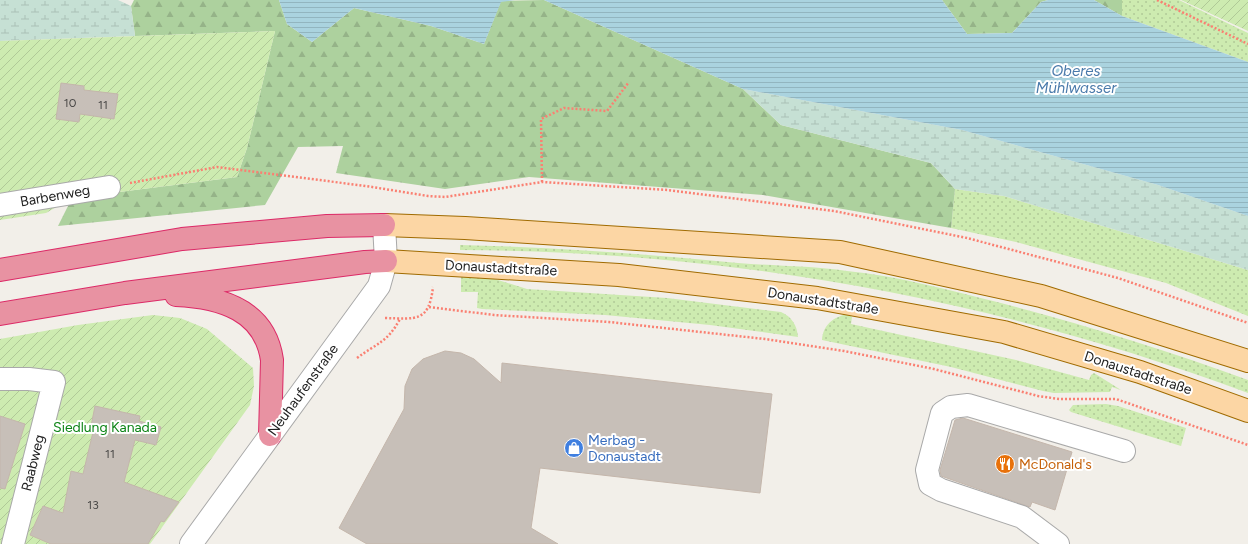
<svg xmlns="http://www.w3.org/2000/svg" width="1248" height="544" viewBox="0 0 1248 544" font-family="Figtree,sans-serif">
  <defs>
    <pattern id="grass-dots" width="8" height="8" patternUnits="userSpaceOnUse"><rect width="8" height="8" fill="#cdebb0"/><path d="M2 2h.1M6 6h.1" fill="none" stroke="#b0c997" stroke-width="1.8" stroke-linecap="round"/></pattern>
    <pattern id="forest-firs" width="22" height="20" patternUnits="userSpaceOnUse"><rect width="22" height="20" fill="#add19e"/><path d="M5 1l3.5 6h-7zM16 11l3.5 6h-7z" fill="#95b388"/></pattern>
    <pattern id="wetland-marsh" width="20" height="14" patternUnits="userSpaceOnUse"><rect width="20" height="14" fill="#c6e0d4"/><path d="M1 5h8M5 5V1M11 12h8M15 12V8" fill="none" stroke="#aac0b6"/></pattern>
    <pattern id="garden-furrows" width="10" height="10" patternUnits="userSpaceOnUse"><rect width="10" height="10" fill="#cdebb0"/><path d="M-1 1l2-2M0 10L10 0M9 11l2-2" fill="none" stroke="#b0c997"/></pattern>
    <pattern id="water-rules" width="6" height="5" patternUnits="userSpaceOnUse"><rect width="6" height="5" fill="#aad3df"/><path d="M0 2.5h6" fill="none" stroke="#92b5bf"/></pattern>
  </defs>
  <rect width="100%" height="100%" fill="#f2efe9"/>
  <!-- grass -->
  <path fill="url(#grass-dots)" d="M1122,0H1179L1248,33V62L1122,16Z
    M955,189L1004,196L1248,270V316L1166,283L1016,242L951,228Z
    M460,245C553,247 646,254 738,263C775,266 811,266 847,271C898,276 948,290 997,302C1082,324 1166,350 1248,380V393C996,299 729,251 460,250Z
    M485,276L527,289L667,298L781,312C792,317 797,325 798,337L710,325L605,315L482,309L477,308L478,292H461V277Z
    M848,314L852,317L851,324L1016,360L1089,380L1091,375L1094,373L1121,390L1112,387L1110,392L1054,393L1043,391L951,367L822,340C823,325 833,317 848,314Z
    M1106,404L1118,406L1186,428L1181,446L1071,412L1069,410L1073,405Z"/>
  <!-- forest -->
  <path fill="url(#forest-firs)" d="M134,0H279L287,24L312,42L354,8L431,26L484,44L501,1L544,0L743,89L781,125L931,163L955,189L951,228L763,195L529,177L445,189L336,173L343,146L298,147L265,205L58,226L72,198L237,177L247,148L275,31L135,36L131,6Z
    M942,0H1048L1041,2L1012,33L967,34Z
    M1094,0H1122V16Z"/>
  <!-- wetland -->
  <path fill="url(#wetland-marsh)" d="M0,0H118L131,6L135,36L0,41Z
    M743,89L962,130L1158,185L1248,216V270L1004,196L955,189L931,163L781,125Z"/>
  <!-- garden -->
  <path fill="url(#garden-furrows)" d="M1181,0H1248V31Z
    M275,31L247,148L237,177L72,198L46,213L0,220V41Z
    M153,315L180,318L207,329L253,368L254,386L250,405L150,544H0V339L78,325Z"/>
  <!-- water -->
  <path fill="url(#water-rules)" d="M279,0H515L501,2L484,44L431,26L354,8L312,42L287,24Z
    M544,0H942L967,34L1012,33L1041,2L1048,0H1094L1122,16L1248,62V216L1158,185L962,130L743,89Z"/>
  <!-- building -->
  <path fill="#c7bfb8" stroke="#c4b6ab" d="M61,83L84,86V90L118,94L114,119L80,114L79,122L56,119Z
    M445,351L461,353L474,359L501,383L502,363L772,394L760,493L540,468L531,528L558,544H367L339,528L404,409L405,386L412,369L423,359Z
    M95,406L140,416L139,421L161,427L156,445L135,440L124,482L179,502L164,522L161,521L148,544H51L30,535L43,506L63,513L71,471L83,474L93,432L90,431Z
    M0,416L25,424L5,489L0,488Z
    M963,418L1072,452L1055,510L1032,502L1030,507L941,476L940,470L955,420Z"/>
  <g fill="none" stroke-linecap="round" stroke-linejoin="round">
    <defs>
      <path id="minor" d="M0,205L109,187
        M0,379H29L54,382L13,544
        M191,544L379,286L386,261L384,225
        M1058,544L1022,517L941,490L930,484L927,470L942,413L951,407L968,405L1124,451"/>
      <path id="major" d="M384,225L465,228L840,252L1041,296L1248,361
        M386,261L619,275L817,298L1004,332L1140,372L1248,411"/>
      <path id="highway" d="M0,270L182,239L327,226L384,225
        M176,295C221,297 265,310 272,360L270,435
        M0,314L125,293L365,262L386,261"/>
    </defs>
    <!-- minor casing -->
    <use href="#minor" stroke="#a9a9a9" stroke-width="24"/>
    <!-- major casing -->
    <use href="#major" stroke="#a06b00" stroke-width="24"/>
    <!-- highway casing -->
    <use href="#highway" stroke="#dc2a67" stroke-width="24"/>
    <!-- path -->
    <path stroke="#fa8072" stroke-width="2.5" stroke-dasharray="2 2" stroke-linecap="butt" d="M1157,0L1248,44
      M542,182L541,119L564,108L607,111L629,82
      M130,183L217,167L366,186L428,196L445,197L542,182L668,190L834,211L967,238L1118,278L1248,323
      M429,307L494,315L609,322L765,339L844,351L934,369L1038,396L1059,399H1116L1248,445
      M385,318C417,319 429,322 433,287
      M357,358C377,343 387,343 400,319"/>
    <!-- minor -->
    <use href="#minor" stroke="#fff" stroke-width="22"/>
    <!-- major -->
    <use href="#major" stroke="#fcd6a4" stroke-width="22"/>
    <!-- highway -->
    <use href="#highway" stroke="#e892a2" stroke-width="22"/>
  </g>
  <!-- icons -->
  <defs>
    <symbol id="shop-disc" viewBox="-11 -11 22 22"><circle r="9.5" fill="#3f7fe0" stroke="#fff"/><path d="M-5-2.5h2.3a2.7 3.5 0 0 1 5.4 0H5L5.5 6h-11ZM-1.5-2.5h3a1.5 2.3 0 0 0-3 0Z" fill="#fff"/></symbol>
    <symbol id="restaurant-disc" viewBox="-11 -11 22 22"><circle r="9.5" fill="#e8710a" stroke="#fff"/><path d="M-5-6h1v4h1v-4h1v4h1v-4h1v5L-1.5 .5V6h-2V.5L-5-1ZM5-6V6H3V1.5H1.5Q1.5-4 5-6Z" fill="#fff"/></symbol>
  </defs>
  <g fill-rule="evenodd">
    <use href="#shop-disc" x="563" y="437" width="22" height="22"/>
    <use href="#restaurant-disc" x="994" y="453" width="22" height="22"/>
  </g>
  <g text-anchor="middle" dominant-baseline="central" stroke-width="4" stroke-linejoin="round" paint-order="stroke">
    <!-- number labels -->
    <g font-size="12" fill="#4b4948">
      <text x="70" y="103">10</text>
      <text x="103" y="105">11</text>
      <text x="110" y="454">11</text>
      <text x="93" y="505">13</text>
    </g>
    <!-- street labels -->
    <g font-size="14" fill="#222" stroke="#fff">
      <text transform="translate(55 196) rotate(-10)">Barbenweg</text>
      <text transform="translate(501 268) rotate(3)">Donaustadtstraße</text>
      <text transform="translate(823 301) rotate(9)">Donaustadtstraße</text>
      <text transform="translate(1138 373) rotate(18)">Donaustadtstraße</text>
      <text transform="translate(303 390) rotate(-54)">Neuhaufenstraße</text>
      <text transform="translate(33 463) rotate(-76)">Raabweg</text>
    </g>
    <!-- park labels -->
    <g font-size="14" fill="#0c8416" stroke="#fff">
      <text x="105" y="427">Siedlung Kanada</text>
    </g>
    <!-- shop labels -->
    <g font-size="14" fill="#366cbe" stroke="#fff" text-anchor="start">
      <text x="588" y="440">Merbag -<tspan x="588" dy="16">Donaustadt</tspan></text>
    </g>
    <!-- food labels -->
    <g font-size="14" fill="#c56008" stroke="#fff" text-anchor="start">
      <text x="1019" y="464">McDonald's</text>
    </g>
    <!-- water labels -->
    <g font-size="15" font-style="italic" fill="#4a7aab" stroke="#fff">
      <text x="1076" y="71">Oberes<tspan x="1076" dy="17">Mühlwasser</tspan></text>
    </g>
  </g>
</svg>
